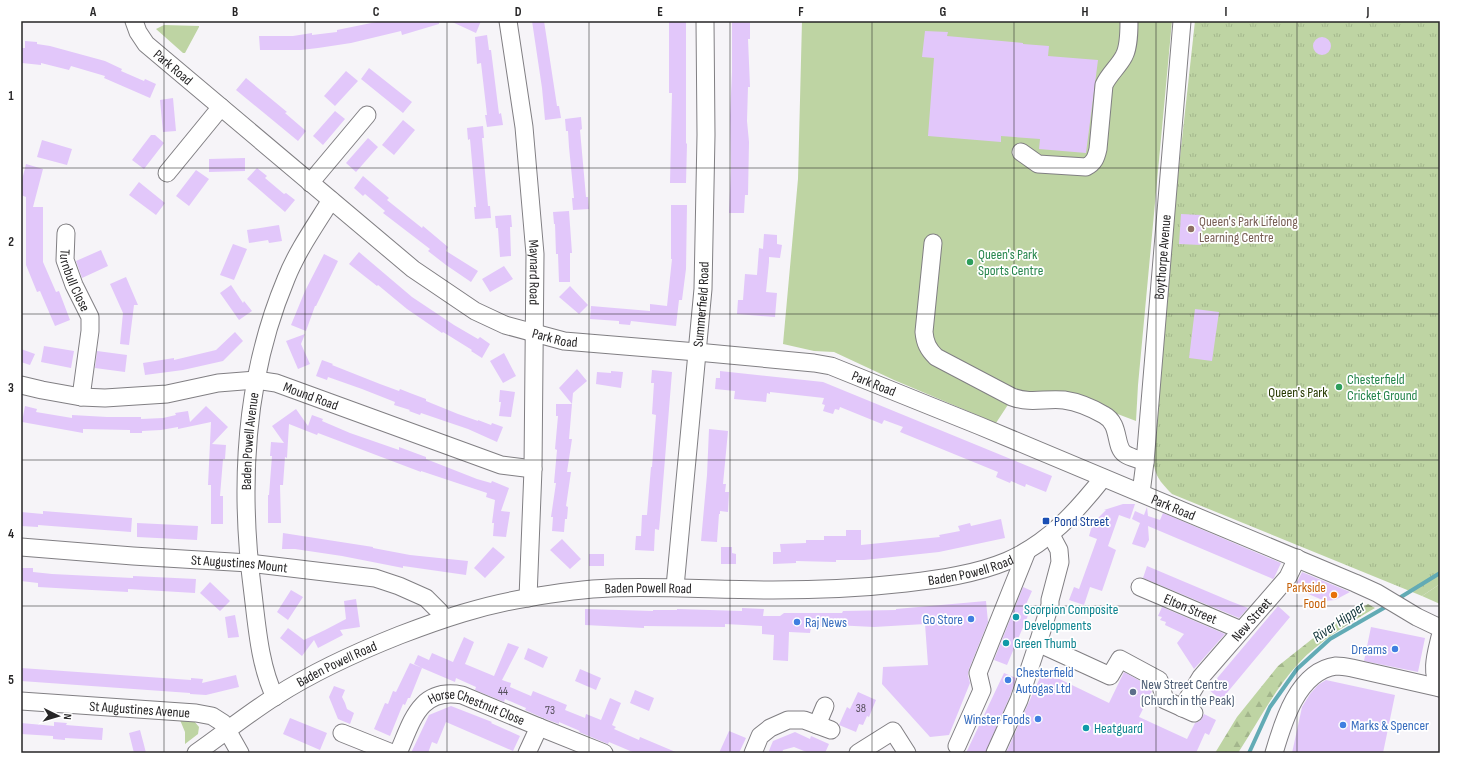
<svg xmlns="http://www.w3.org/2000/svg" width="1461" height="774" viewBox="0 0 1461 774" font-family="'Sofia Sans Condensed',sans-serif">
  <defs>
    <pattern id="forest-firs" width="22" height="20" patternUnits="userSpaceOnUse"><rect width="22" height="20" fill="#bed4a3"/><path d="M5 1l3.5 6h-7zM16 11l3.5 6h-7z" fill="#a3b68c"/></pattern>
    <pattern id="park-tufts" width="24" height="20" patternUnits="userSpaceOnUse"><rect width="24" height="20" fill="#bed4a3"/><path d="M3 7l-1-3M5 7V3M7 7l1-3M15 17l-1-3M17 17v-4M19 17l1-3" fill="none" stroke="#a3b68c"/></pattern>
  </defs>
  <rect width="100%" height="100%" fill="#f6f4f8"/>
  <!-- grass -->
  <path fill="#bed4a3" d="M802,21H1172L1138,385L1136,421L1078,399L1013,397L996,423L894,380L834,352L814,351L783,344L798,179Z
    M164,25L199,26V27L185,53H183L156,29Z
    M1440,584V604L1422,596Z
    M180,720L194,721L199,727L198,734L185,744V732Z"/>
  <!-- forest -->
  <path fill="url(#forest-firs)" d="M1368,604L1375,608C1348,624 1320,640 1298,664C1274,690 1258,723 1238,753H1215L1237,717L1278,666L1326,628Z"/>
  <!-- park -->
  <path fill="url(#park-tufts)" d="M1195,21H1440V584L1422,596L1172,494C1156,478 1155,474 1152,453L1161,330Z"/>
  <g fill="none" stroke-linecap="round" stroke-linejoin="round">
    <!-- stream -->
    <path stroke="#62abb5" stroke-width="4" d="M1396,600L1440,573
      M1249,753L1270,707L1297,669L1330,639L1389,605"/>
  </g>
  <!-- building -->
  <path fill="#e2c7fa" d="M381,21H439V24L402,35L401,31L351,43L318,48L301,50H260L259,36H293L312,33V35L337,32V30Z
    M450,21H481L476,33Z
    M532,21H544L557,106H559L561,118L545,120L542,88Z
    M669,21H686V143L687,144L686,183H670L672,93H669Z
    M732,21H750V39H748L750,87H748L747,121L749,142L748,195H745L744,213H729L731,169L730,116L732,72Z
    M925,31L948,32L947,36L1023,43V44L1049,46L1048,56L1098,60L1086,153L1039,149L1040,139L1001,136V142L928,136L934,58L922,57Z
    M487,35L489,50H491L499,114L501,113L503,125L487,127L485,115H487L481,63L477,64L475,37Z
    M1313 46a9 9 0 1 1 18 0a9 9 0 1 1-18 0Z
    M25,41L37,42V44L50,46L105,61L122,69L121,71L144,81L145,79L156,84L150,98L104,78L105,76L71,66L69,70L41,63V65L22,63L21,48H25Z
    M369,68L412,102L403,113L361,79Z
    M346,71L358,81L335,106L324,96Z
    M246,78L287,112L285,113L306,131L298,141L236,90Z
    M173,98L176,131L163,132L160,100Z
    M335,111L345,119L323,145L313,136Z
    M581,117L582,129L580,130L586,197H588L589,209L573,210L572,198H574L569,147L568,131H566L565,119Z
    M403,120L415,130L394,155L382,145Z
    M483,126L484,138H482L488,206H490L491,218L475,219L474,207H476L470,139L468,140L467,128Z
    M151,135H155L164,143L144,169L132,160Z
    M368,138L378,147L356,172L346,163Z
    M42,140L72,149L67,165L37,157Z
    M245,158V171L209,172V159Z
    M26,164L43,169L33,207H43V262L56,292L59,291L70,320L55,326L40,291L37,292L26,265V197L21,195V184Z
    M257,168L267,176L265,178L284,194L286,193L295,200L285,212L247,179Z
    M196,170L209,179L189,206L176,196Z
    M363,176L389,198L387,200L422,228L423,226L448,247L446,251L478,271L471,282L446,265L428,251L430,249L383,213L385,211L365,194L363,196L354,188Z
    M139,182L165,203L156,215L129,195Z
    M671,205H687L686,269L682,300H679L676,326L631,321L630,325L619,324V321L590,319L591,306L650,311V304L667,306L672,259H671Z
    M569,211L572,253H570V282H559L558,254H556L555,224H554L553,212Z
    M1181,214L1202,215L1201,245L1179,244Z
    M511,215L512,227H510L511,256L500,257L498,228H496L495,216Z
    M279,225L282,241L269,243L268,240L249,243L247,230Z
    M764,234L777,235V244L782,245L780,258L769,257V262L766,292L777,293L775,317L737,314L738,300H743L745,274L757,275L759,248L763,249Z
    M233,244L247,249L234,280L220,275Z
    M101,250L108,266L82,278L76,261Z
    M359,252L412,297L454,325L478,339L480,337L490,344L482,358L471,351L472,350L443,332L442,333L407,309L378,285L377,286L349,264Z
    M324,254L338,261L316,306H315L306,331L291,325L305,291Z
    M504,266L513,279L490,292L482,279Z
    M126,277L138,305H134L129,345L120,344L123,313L110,284Z
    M231,285L243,303L244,301L252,311L239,320L220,293Z
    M570,286L588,305L579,314L559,297Z
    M1195,309L1219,312L1212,361L1189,358Z
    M235,332L243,341L223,361L183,370L145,375L143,363L174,358V360L216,350Z
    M305,334L301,344L310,364L298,369L286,341Z
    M44,346L74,351L71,368L41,362Z
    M21,349L35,354L30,365L21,362Z
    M97,351L127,355L125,372L95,368Z
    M504,353L516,376L503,383L490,361Z
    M322,360L333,364L332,365L380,384L399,391L400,389L410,393L426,399V401L458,414L478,421V420L491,425L492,423L503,427L497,442L468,429L421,413L420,415L409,411L410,410L394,405L395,402L362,389L328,377L327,380L316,376Z
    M577,369L587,381L573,393L572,404L559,388Z
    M652,370L672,372L661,508L659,530L655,529L654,551L635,550L636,536H641L642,515H647L651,467H652L656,415L652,414L654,383H651Z
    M611,371L623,372L621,388L596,384L597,372L611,373Z
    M720,371L823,382L1052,476L1046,492L1026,484L1025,487L1011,481L1010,483L996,477L998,472L900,432L903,427L884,420L882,424L840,407L839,410L835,409L833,414L823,411L825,405L822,404L824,398L770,392V394L767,393L766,402L734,399L735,391L715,389L716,378H720Z
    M500,390L515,392L511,417L499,416L501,402H499Z
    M556,404H572L569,439H572L567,472H571L566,506L568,507L567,519H565L564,532L552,531L553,517H551L556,483H554L557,450L555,449L558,416H556Z
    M25,406L37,409L36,412L72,418V415L107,417H141V419L163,418L176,415L175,413L188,411L190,422L206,406L228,427L212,444L226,445L225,459H223L220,496H223V524H211V485H208L211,422L178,429V427L161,430L142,431V433H130V430L83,429V433L22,422Z
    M296,409L308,426L312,415L323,419L322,421L350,433L399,450V447L426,457V459L477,479L491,483L492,481L509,488L501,511L510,512L506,537L493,536L494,523H492L495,500L486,497L487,493L421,471V472L318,433L317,435L289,424L287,458L285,457L283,485H280L281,523H268V495H269L272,456H270L271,442L284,443L272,426Z
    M709,429L728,431L723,484H726L725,492H729L728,512L720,511V514H719L717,542L701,541L707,475Z
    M1123,504H1135L1130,519L1119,515L1108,546L1116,550L1102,591L1090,587L1084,605L1069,600L1074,587L1079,589L1097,539L1089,536L1091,529L1097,519L1106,510H1104Z
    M1147,507L1148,516L1160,520L1163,513L1281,563L1274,578L1273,579L1148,526L1149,540L1145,548L1132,544L1140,523L1132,519L1135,511L1144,515Z
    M43,511L132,518L131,532L38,525V527L21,526V512L43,514Z
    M1001,519L1005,538L939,552L864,560H836V562L796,561V563L773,564V552H781L780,544L806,543V540H824V536H846V530H861V545L940,537L939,535L960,531L958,526L970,523L971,526Z
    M137,523L198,526L197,540L137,537Z
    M283,533L373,547V548L410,555L468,561L466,575L403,566V568L342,556L295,549H282Z
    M562,539L581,559L570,569L550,550Z
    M493,547L505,557L485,578L474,568Z
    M721,547H732V553L736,554V564H721Z
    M589,554H604V566H589Z
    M1147,566L1230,601L1248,608L1239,618L1143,578Z
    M21,568H33V572L52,574L133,578V576L196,579L195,593L128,589V592L38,587V583L21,581Z
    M1302,572L1350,592L1335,600L1325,601L1294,588Z
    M210,582L230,601L220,611L200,593Z
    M1023,587L1032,591L1023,611L1029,613L1007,665L994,660Z
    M291,590L303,597L288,620L277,612Z
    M356,599L360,627L340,630L343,635L318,648L314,640L302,656L280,638L288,628L304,640L325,630L346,619L344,601Z
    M986,601L988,622L969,669L968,675L970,683L949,735L930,737L882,684L883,667L928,665L925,624L874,627L834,625V626L811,627L810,633L789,632L788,661L773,660L774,635L762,634V626L725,624V627L644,626V628L585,625V609L653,611V610H677V609L742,611V608L764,609L763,616H780L784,613H842L843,611L896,610V609Z
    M1278,606L1290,617L1221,700L1208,689Z
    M1162,607L1225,634L1194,669L1177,643L1184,634L1165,625L1166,622L1160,620L1162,617L1158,616Z
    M235,615L239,637L228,638L225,617Z
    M1371,627L1425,638L1418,672L1364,661Z
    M464,637L474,642L465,664L494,676L508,643L519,647L502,680L511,683L510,687L531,696L533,691L567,705L565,710L585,718L586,714L601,720L610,698L621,703L612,725L616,727L614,729L639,740L640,737L678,753H635L609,742L608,744L579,732L580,731L559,722V724L543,718L525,710L526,708L505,699L504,702L475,690L476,687L456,678L455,682L422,668L410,698H408L405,705L403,704L390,736L374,729L385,703L388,704L393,691L396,692L410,663L422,668L414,664L418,655L429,660L432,653L453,662Z
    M528,648L548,657L543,668L524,659Z
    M21,668L191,680V678L203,679L202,683L236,675L239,687L206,695L190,694V693L21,681Z
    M580,669L601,678L596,690L575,681Z
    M1043,671L1109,703L1124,672L1151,687L1152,691L1139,717L1187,739L1195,723L1200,721L1204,714L1216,720L1209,735L1205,733L1196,753H1006Z
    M1004,673L1016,678L1010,696L985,753H966Z
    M1326,680L1395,695L1383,753H1292L1302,707L1310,694L1318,685Z
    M334,686L345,690L342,697L345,703L347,709L354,713L350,724L338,719L329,697Z
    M635,690L654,698L649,711L630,703Z
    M858,692L876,700L869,717L867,716L863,725L859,724L856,732L839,725L847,707L850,709Z
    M451,706L492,722L491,723L520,736L513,751L446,722L437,744L432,742L428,753H411L429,715Z
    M290,718L327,733L320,750L283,734Z
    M54,722L67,723L66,725L103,728L102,740L65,738V740L53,739V736L21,734V723L54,726Z
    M140,730L144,745L146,753H134L129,733Z
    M729,731L746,738L739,753H719Z
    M795,732L810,739L811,736L829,744L825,753H809L794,747L783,750L782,753H768L773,741Z"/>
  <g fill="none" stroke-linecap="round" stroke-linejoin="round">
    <defs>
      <g id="minor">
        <path id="s1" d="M134,21L138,32L146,44L413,269L475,311L505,325L564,341L697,352L814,363L831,366L980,426L1355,583L1377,593L1417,617L1440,628"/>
        <path id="s2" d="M508,21L524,127L535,254L533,469L528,598"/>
        <path d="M1021,152L1038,164L1086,167C1094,163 1096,158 1098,149L1104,85C1109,74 1119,66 1124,56C1129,47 1129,31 1129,21"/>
        <path d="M167,173L221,107"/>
        <path d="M310,183L367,115"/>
        <path id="s3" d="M66,233L65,260L74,285L90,317V331L81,397"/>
        <path d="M933,243L924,332C925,343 928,349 936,357L1012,397C1032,404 1045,398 1064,400C1078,402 1092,408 1104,415C1121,424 1114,447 1125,454C1131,458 1139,459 1145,462"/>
        <path id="s4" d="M21,385L42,390L81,397L105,398L167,394L218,383L256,380L276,383L501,465L533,469"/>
        <path id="s5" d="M1141,493L1145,462L1182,21"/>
        <path d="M1051,535L1059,550L1060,562L1050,600V605L1038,643L1110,676L1120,659L1159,680L1165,700L1194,713"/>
        <path id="s6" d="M21,547L133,556L249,563L375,578L399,586L426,598L440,612L443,619"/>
        <path id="s7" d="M675,587L703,289L706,135L705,21"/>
        <path id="s8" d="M1140,587L1241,630"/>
        <path d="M1440,637C1436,654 1430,672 1440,688"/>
        <path id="s9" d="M275,697C260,667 257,627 253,594C239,488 244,379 286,279C297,251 315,226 331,200"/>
        <path id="s10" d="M21,701L196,713L212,716L223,723L240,753"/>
        <path id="s11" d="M1182,708L1201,677L1288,577L1297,558"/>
        <path d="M817,725L825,706"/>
        <path d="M342,733L392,753"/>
        <path d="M957,746L982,690L978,673L1027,551"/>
        <path id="s12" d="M196,753C223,734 249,713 276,696C315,671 357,652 400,635C442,619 483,605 527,598C555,593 583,589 611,588C665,586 719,590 773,590C818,590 862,588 906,583C940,579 976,574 1007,561C1048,543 1076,512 1103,478"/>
        <path id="s13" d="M398,753C412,722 419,687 462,695L539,727L604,753"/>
        <path d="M527,753L539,727"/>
        <path d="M753,753L760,736L770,728L788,720H804L831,730"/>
        <path d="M858,753L893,731L907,753"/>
        <path d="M995,753L1019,700L1038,643"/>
        <path d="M1274,753C1283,722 1298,671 1336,666C1341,666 1347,667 1352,668L1440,688"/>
      </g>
    </defs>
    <!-- minor casing -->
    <use href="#minor" stroke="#817f83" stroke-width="19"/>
    <!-- minor -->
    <use href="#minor" stroke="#fff" stroke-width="17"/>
  </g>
  <!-- grid -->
  <path fill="none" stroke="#262526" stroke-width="1" stroke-opacity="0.55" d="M164,21V753M305,21V753M447,21V753M589,21V753M730,21V753M872,21V753M1014,21V753M1156,21V753M1297,21V753M21,168H1440M21,314H1440M21,460H1440M21,606H1440"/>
  <!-- markers -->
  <circle fill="#8d6e63" stroke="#fff" stroke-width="1.5" cx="1191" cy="229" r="4"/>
  <g fill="#2e9e5b" stroke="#fff" stroke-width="1.5">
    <circle cx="970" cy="262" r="4"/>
    <circle cx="1339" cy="387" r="4"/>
  </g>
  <rect fill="#1a4fb4" stroke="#fff" stroke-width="1.5" x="1042" y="517" width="8" height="8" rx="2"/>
  <circle fill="#e8710a" stroke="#fff" stroke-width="1.5" cx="1334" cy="595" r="4"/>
  <g fill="#0f9aa8" stroke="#fff" stroke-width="1.5">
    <circle cx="1016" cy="617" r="4"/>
    <circle cx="1006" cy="643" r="4"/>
    <circle cx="1086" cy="728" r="4"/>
  </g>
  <g fill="#3f7fe0" stroke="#fff" stroke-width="1.5">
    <circle cx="971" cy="619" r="4"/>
    <circle cx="797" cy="622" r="4"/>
    <circle cx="1395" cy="649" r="4"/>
    <circle cx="1008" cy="680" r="4"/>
    <circle cx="1038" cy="719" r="4"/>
    <circle cx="1343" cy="725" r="4"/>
  </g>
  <circle fill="#5c6f8a" stroke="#fff" stroke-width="1.5" cx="1133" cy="692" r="4"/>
  <g text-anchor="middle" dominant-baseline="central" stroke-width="3.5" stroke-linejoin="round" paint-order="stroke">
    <!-- number labels -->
    <g font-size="12" fill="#554e5b">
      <text x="503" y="691">44</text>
      <text x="861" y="708">38</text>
      <text x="550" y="710">73</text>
    </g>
    <!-- street labels -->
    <g font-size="14" fill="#262526" stroke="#fff">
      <text stroke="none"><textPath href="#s1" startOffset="62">Park Road</textPath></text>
      <text stroke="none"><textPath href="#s5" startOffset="237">Boythorpe Avenue</textPath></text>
      <text stroke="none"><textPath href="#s2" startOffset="253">Maynard Road</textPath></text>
      <text stroke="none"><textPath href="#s3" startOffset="49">Turnbull Close</textPath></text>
      <text stroke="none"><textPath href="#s7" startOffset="284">Summerfield Road</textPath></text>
      <text stroke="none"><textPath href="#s1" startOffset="535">Park Road</textPath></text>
      <text stroke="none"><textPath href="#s1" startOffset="859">Park Road</textPath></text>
      <text stroke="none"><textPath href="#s4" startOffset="295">Mound Road</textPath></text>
      <text stroke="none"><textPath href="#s9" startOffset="259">Baden Powell Avenue</textPath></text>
      <text stroke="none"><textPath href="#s1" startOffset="1183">Park Road</textPath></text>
      <text stroke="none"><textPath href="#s6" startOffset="219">St Augustines Mount</textPath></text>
      <text stroke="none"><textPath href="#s12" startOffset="815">Baden Powell Road</textPath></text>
      <text stroke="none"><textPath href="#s12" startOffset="491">Baden Powell Road</textPath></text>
      <text stroke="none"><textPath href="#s8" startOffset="55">Elton Street</textPath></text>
      <text stroke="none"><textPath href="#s11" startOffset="113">New Street</textPath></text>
      <text stroke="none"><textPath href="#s12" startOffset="167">Baden Powell Road</textPath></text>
      <text stroke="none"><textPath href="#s10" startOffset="119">St Augustines Avenue</textPath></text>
      <text stroke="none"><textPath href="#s13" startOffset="113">Horse Chestnut Close</textPath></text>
    </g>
    <!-- education labels -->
    <g font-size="14" fill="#785e54" stroke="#fff" text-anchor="start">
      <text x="1199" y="221">Queen's Park Lifelong<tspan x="1199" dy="16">Learning Centre</tspan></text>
    </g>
    <!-- leisure labels -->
    <g font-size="14" fill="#27864d" stroke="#fff" text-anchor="start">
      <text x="978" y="254">Queen's Park<tspan x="978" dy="16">Sports Centre</tspan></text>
      <text x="1347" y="379">Chesterfield<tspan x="1347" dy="16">Cricket Ground</tspan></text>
    </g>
    <!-- park labels -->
    <g font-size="14" fill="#253800" stroke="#fff">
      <text x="1298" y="392">Queen's Park</text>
    </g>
    <!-- transit labels -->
    <g font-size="14" fill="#164399" stroke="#fff" text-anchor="start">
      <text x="1054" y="521">Pond Street</text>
    </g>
    <!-- food labels -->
    <g font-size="14" fill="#c56008" stroke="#fff" text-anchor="end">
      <text x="1326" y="587">Parkside<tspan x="1326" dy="16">Food</tspan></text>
    </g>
    <!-- culture labels -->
    <g font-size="14" fill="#0d838f" stroke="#fff" text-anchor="start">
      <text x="1024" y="609">Scorpion Composite<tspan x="1024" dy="16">Developments</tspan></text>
      <text x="1014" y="643">Green Thumb</text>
      <text x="1094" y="728">Heatguard</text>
    </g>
    <!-- shop labels -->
    <g font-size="14" fill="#366cbe" stroke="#fff" text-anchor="end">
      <text x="963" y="619">Go Store</text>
      <text x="805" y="622" text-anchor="start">Raj News</text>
      <text x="1387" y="649">Dreams</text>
      <text x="1016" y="672" text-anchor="start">Chesterfield<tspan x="1016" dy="16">Autogas Ltd</tspan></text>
      <text x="1030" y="719">Winster Foods</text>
      <text x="1351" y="725" text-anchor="start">Marks &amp; Spencer</text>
    </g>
    <!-- service labels -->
    <g font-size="14" fill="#4e5e75" stroke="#fff" text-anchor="start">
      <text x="1141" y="684">New Street Centre<tspan x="1141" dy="16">(Church in the Peak)</tspan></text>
    </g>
    <!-- water labels -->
    <g font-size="15" font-style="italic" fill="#11353a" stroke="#fff">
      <text transform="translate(1339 622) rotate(-34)">River Hipper</text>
    </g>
  </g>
  <!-- border -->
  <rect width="1461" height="774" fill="none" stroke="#ffffff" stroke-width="44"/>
  <!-- north arrow -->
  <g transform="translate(58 716) rotate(95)" stroke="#ffffff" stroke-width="3" paint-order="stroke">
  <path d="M0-3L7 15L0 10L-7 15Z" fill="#262526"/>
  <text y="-6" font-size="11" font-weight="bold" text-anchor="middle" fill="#262526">N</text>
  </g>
  <rect x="22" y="22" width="1417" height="730" fill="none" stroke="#262526" stroke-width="1.5"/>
  <g font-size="13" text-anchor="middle" font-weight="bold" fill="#262526">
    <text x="93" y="16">A</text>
    <text x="235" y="16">B</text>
    <text x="376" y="16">C</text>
    <text x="518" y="16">D</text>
    <text x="660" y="16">E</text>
    <text x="801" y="16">F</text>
    <text x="943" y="16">G</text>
    <text x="1085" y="16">H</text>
    <text x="1226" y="16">I</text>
    <text x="1368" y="16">J</text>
    <text x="11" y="100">1</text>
    <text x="11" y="246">2</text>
    <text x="11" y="392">3</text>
    <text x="11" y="538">4</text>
    <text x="11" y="684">5</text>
  </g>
</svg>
